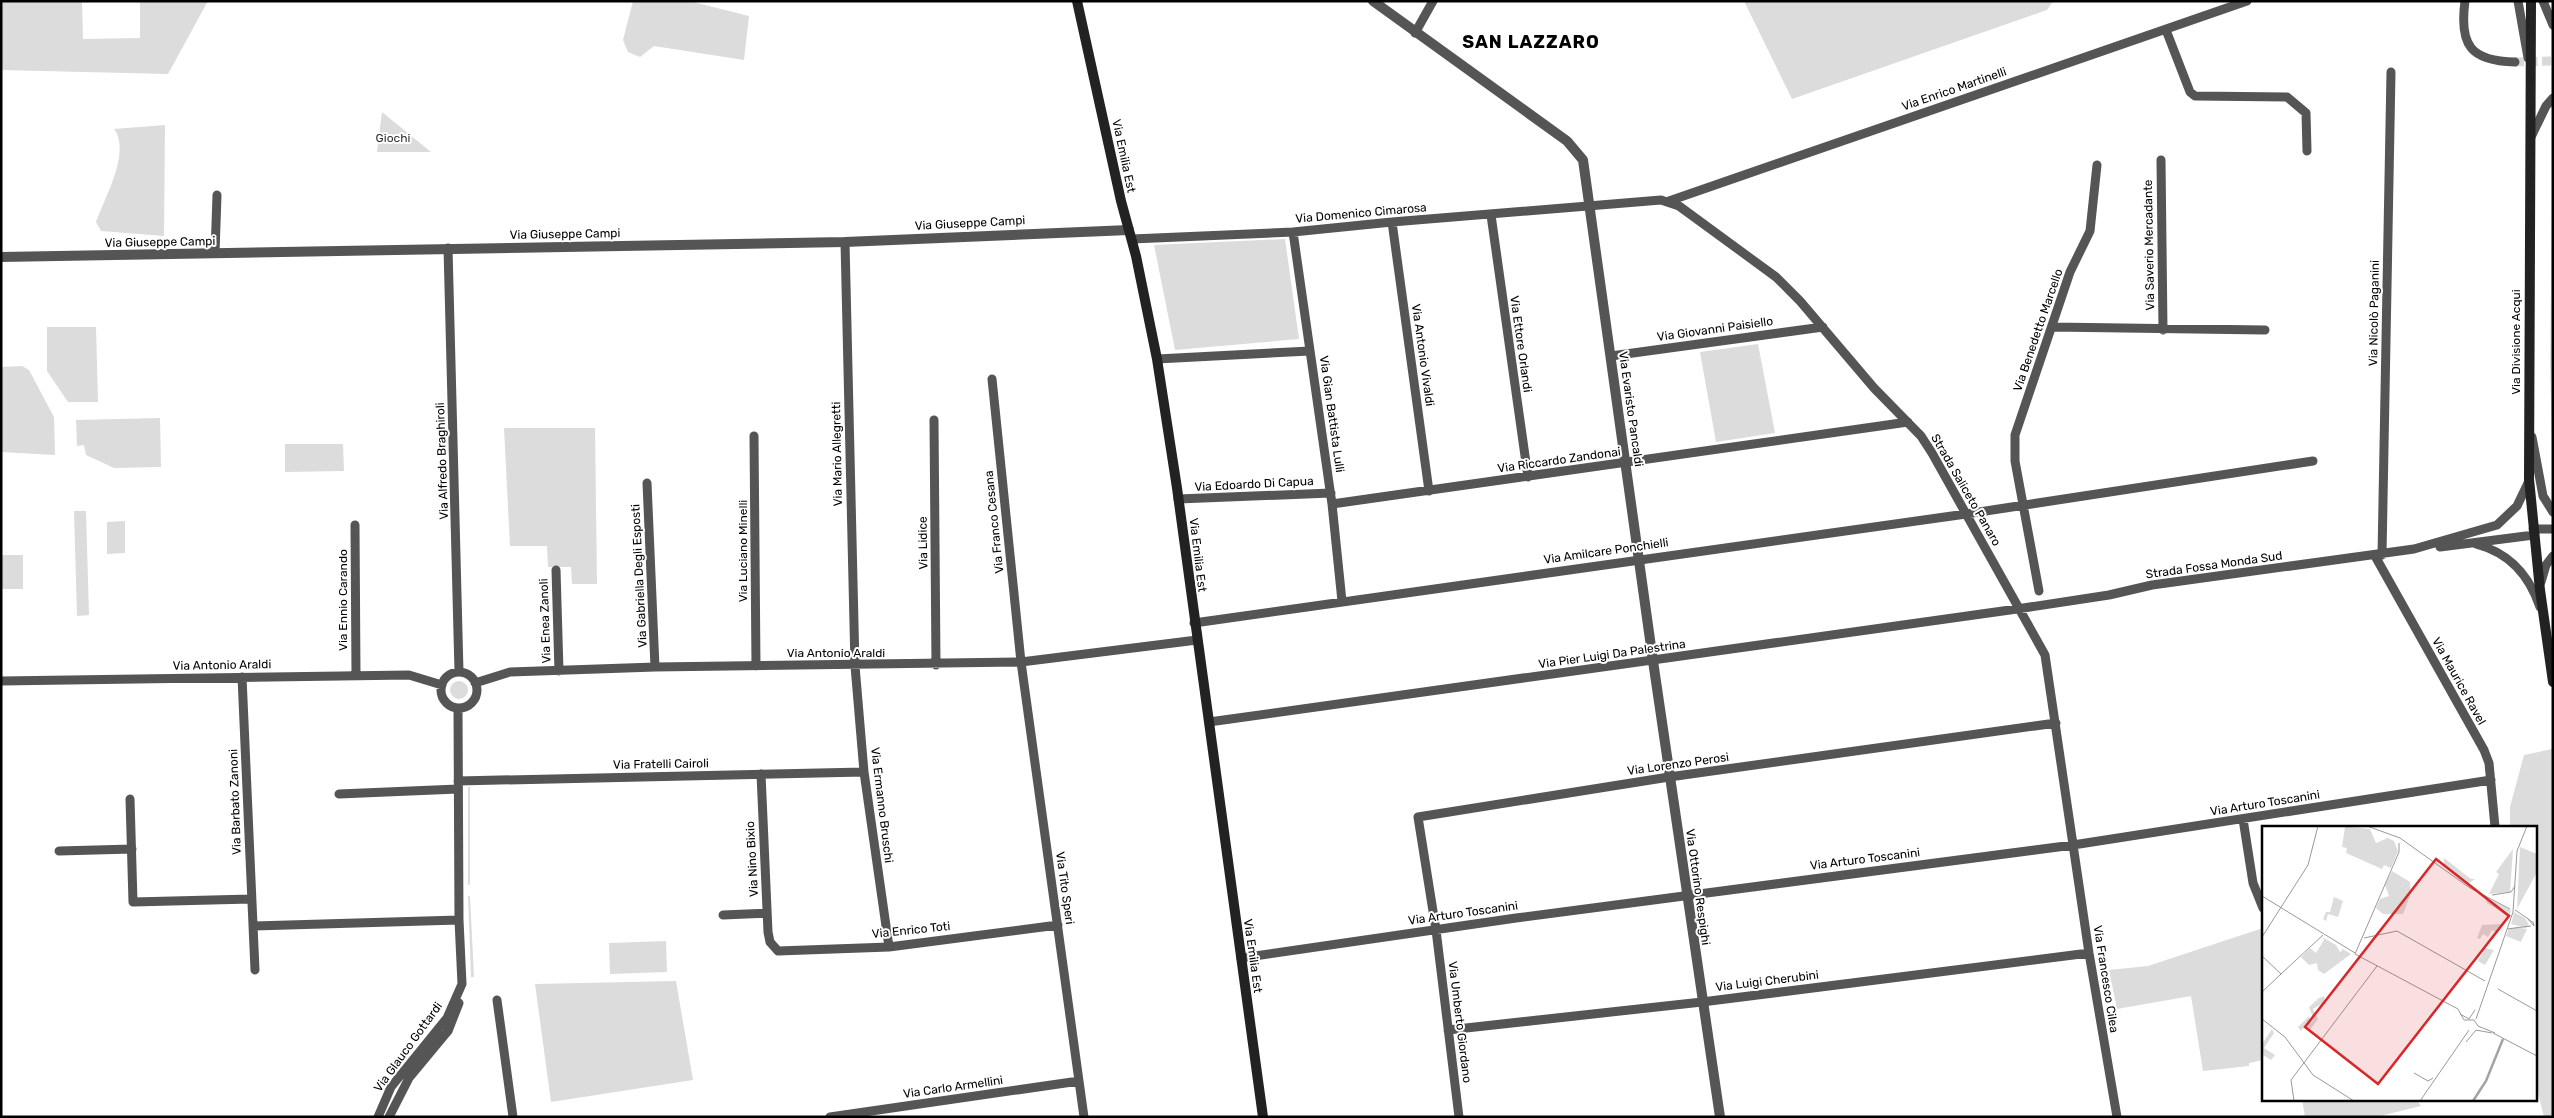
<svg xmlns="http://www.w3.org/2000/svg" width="2554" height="1118" viewBox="0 0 2554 1118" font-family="Rubik,sans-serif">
  <rect width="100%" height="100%" fill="#fff"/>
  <!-- green -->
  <path fill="#dcdcdc" d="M1,1H82L83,39L140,38V1H208L168,74L1,70Z
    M633,1H689L749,16L744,60L654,46L640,57L628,52L623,40Z
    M1744,1H2053L2047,10L1792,99Z
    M382,112L431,152H377Z
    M2553,112V484L2550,365Z
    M165,125L164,236L101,231L96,222C105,197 131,152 114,129Z
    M1285,239L1299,339L1175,350L1154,245Z
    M47,327H96L98,402H68L47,371Z
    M1758,344L1775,433L1716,442L1700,352Z
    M22,366L29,370L54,417L55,455L1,452V367Z
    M160,418L161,467L114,468L86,455L84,445L77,446L76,420Z
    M504,428H595L597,584H572L571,567H548L547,546H510Z
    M285,444H343L344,471L285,472Z
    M74,511H86L89,615L77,616Z
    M125,521V553L107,554V522Z
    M1,555H23V589H1Z
    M450 690a9 9 0 1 1 18 0a9 9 0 1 1-18 0Z
    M2552,749L2553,1116L2544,1117L2535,1081V827H2510V807L2524,755Z
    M468,787H470V884L468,885Z
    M468,896H470L474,977H471Z
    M2263,928V1060L2249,1063V1066L2203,1071L2191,996L2117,1009L2109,970L2148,966Z
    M666,941L667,972L610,974L609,943Z
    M676,981L693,1080L551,1102L535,984Z
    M2302,1099H2416L2421,1106L2376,1117H2305Z"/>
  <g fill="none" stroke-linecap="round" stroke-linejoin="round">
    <!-- minor-tunnel -->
    <path stroke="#d9d9d9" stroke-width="9" stroke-dasharray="9 4.5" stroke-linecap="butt" d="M2515,62L2553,61"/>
    <!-- minor -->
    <path stroke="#555" stroke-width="9" d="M2465,1C2459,46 2471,61 2515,62
      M2518,1L2528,58
      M2543,1L2553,25
      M2166,30L2190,92L2195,96L2287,97L2306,113L2307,151
      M1415,33L1433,1
      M2531,137L2546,106L2553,98
      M2161,160L2163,330
      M1669,201L2247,1
      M1491,215L1528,477
      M1392,222L1429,491
      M1293,232L1332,504L1342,601
      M1132,239L1293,232L1392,222L1661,200L1679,206L1776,277L1800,301L1874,388L1921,436L1932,453L2045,655L2089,953L2117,1117
      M845,242L855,666L864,772L889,947
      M448,248L459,672
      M215,253L217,195
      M2052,327L2265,330
      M1611,356L1823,327
      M1157,359L1310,351
      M992,379L1021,662L1084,1117
      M934,420L936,665
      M754,436L756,666
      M2532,437L2543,496L2553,512
      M647,483L655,667
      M1178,499L1331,493
      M1332,504L1908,422
      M355,525L356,675
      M2533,529H2553
      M2476,544C2510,553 2529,575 2540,607
      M2440,547L2534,535
      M2382,555L2391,72
      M2375,556L2484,750L2489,763L2495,827
      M556,570L559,671
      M2541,582L2546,565L2553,556
      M2039,591L2015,461V435L2070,272L2090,231L2097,165
      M1194,623L1966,514L2313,461
      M441 690a18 18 0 1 1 36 0a18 18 0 1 1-36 0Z
      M242,677L255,970
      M1,681L409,675L442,685
      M475,683L510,672L655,667L1021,662L1197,640
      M1209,722L2017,609L2109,595L2152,585L2414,549L2497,525L2517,506L2529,481
      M761,774L768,932L770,942L778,951L889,947L1058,925
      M458,781L864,772
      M339,794L458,789
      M130,799L133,902L251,899
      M2243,819L2253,883L2263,908
      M59,851L132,849
      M723,915L767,913
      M253,926L459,920
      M1241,958L1516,918L2073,845L2491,780
      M497,1000L513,1117
      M1448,1030L1702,1002L2089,953
      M378,1117L391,1087L447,1018L462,984L459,920L458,708
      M389,1117L409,1078L448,1031L459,1003
      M830,1117L1079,1081
      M1459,1117L1436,930L1418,817L1669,777L2056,723"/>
    <!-- tertiary -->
    <path stroke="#555" stroke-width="10" d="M1373,1L1567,141L1583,160L1653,661L1720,1117
      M1,257L845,242L1129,230"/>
    <!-- secondary -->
    <path stroke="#222" stroke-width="10" d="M1077,1L1121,201L1136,256L1157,359L1177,488L1263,1117
      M2531,1L2529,479L2540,590L2553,682"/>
  </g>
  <g text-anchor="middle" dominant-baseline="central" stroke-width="4" stroke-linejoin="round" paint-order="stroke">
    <!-- street labels -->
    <g font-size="12" fill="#000" stroke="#fff">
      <text transform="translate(1954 89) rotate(-19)">Via Enrico Martinelli</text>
      <text transform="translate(1124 156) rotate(78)">Via Emilia Est</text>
      <text transform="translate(1361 213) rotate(-5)">Via Domenico Cimarosa</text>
      <text transform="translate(970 223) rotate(-3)">Via Giuseppe Campi</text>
      <text transform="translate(565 234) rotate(-1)">Via Giuseppe Campi</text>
      <text transform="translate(160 242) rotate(-1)">Via Giuseppe Campi</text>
      <text transform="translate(2149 245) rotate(-91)">Via Saverio Mercadante</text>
      <text transform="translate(2374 313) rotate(-89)">Via Nicolò Paganini</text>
      <text transform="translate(1715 329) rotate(-8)">Via Giovanni Paisiello</text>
      <text transform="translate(2038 330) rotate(-71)">Via Benedetto Marcello</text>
      <text transform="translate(2516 342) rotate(-90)">Via Divisione Acqui</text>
      <text transform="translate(1521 344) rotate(82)">Via Ettore Orlandi</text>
      <text transform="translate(1423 355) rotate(82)">Via Antonio Vivaldi</text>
      <text transform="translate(1631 409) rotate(82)">Via Evaristo Pancaldi</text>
      <text transform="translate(1332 414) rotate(82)">Via Gian Battista Lulli</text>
      <text transform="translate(837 454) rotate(-91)">Via Mario Allegretti</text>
      <text transform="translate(1559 460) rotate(-8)">Via Riccardo Zandonai</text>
      <text transform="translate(442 461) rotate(-92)">Via Alfredo Braghiroli</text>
      <text transform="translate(1254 484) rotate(-3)">Via Edoardo Di Capua</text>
      <text transform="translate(1966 490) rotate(60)">Strada Saliceto Panaro</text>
      <text transform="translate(994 522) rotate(-96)">Via Franco Cesana</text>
      <text transform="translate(923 543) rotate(-91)">Via Lidice</text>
      <text transform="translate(743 551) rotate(-90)">Via Luciano Minelli</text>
      <text transform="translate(1606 551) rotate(-8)">Via Amilcare Ponchielli</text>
      <text transform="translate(1198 555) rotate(83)">Via Emilia Est</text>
      <text transform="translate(2214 565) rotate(-8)">Strada Fossa Monda Sud</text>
      <text transform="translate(639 576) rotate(-93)">Via Gabriella Degli Esposti</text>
      <text transform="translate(343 600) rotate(-90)">Via Ennio Carando</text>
      <text transform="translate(545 621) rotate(-92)">Via Enea Zanoli</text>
      <text x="836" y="653">Via Antonio Araldi</text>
      <text transform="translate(1612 654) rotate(-8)">Via Pier Luigi Da Palestrina</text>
      <text transform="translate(222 665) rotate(-1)">Via Antonio Araldi</text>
      <text transform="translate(2459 681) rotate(61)">Via Maurice Ravel</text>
      <text transform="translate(661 764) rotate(-1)">Via Fratelli Cairoli</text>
      <text transform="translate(1678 764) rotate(-8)">Via Lorenzo Perosi</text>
      <text transform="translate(235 802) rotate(-92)">Via Barbato Zanoni</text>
      <text transform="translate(2265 803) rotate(-9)">Via Arturo Toscanini</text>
      <text transform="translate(882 805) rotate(83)">Via Ermanno Bruschi</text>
      <text transform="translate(752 859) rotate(-93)">Via Nino Bixio</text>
      <text transform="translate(1865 859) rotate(-7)">Via Arturo Toscanini</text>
      <text transform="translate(1698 887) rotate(82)">Via Ottorino Respighi</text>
      <text transform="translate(1065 888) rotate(82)">Via Tito Speri</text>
      <text transform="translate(1463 913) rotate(-8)">Via Arturo Toscanini</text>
      <text transform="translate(911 930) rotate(-6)">Via Enrico Toti</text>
      <text transform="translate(1253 956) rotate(82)">Via Emilia Est</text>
      <text transform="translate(2106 979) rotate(81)">Via Francesco Cilea</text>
      <text transform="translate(1767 981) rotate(-7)">Via Luigi Cherubini</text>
      <text transform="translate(1460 1022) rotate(83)">Via Umberto Giordano</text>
      <text transform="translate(408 1047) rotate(-54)">Via Glauco Gottardi</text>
      <text transform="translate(953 1087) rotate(-8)">Via Carlo Armellini</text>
    </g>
    <!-- park labels -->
    <g font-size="12" fill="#333" stroke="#fff">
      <text x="393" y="138">Giochi</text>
    </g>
    <!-- district labels -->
    <g font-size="18" font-weight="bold" letter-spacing="1" fill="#000" stroke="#fff">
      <text x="1531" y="42">SAN LAZZARO</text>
    </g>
  </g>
  <!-- overview -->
  <g transform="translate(2262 826)">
    <rect width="275" height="275" fill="#fff"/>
    <path d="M79,0L108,3L114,17L126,12L132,15L136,25L129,42L122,39L120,43L84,27L85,22L80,21L83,1ZM258,21L275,28V46L255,83ZM251,23L248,66L227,68L237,48L234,46ZM182,32L209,53H213L206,58L182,39ZM130,45L148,56L149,67L141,88H121L114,82L118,73L127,70L123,59ZM72,71L81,75L76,91L66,88L64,95L61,93L64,86H68ZM223,71L249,84L247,91L225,77ZM252,86L263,92L267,99L264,102L249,98ZM240,98L236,107L230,104L226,111L221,108L218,113L215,112L220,99ZM254,101L265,103L259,116L244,110L247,103ZM60,111L74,119L78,126L81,123L89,128L62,148L56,144L55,137L47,139L39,131L48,122L54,127L62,114ZM223,122L232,124L223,139L216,135ZM62,170L63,176L51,183L56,193L47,205L42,201L39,205L36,201L47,190L49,197L52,194L47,181L55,174L57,177L55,173ZM10,203L12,207L2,222L13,229L9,234L0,228V218Z" fill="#dcdcdc"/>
    <path fill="none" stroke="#a3a3a3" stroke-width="2.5" d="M211,275L224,255L241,213"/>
    <path fill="none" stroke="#999" stroke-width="1" d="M105,0L138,12L208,62L248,83M137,17V26L93,128L196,183L202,194H212L216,200L233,207M230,69L249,66L253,60M0,70L93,127M253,84L265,92L270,96H271L272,100L265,92M245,103L269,100M0,111L46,39L56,0M102,112L135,105L223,155M0,130L19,148L0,166M19,148L61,109M236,163L275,185M198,188L207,193L213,184M0,193L23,211L51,249L92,275M214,193L251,86L255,25L265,0M231,207L275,230M204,216L214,204L230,207M152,247L166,255L171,252M32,275L29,254L115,140M158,275L207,204"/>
    <path fill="#d62828" fill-opacity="0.15" stroke="#d62828" stroke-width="2.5" d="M174,33L247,90L116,258L43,201Z"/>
    <rect width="275" height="275" fill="none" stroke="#000" stroke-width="2.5"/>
  </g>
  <!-- border -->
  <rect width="2554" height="1118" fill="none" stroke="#000000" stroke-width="5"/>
</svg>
